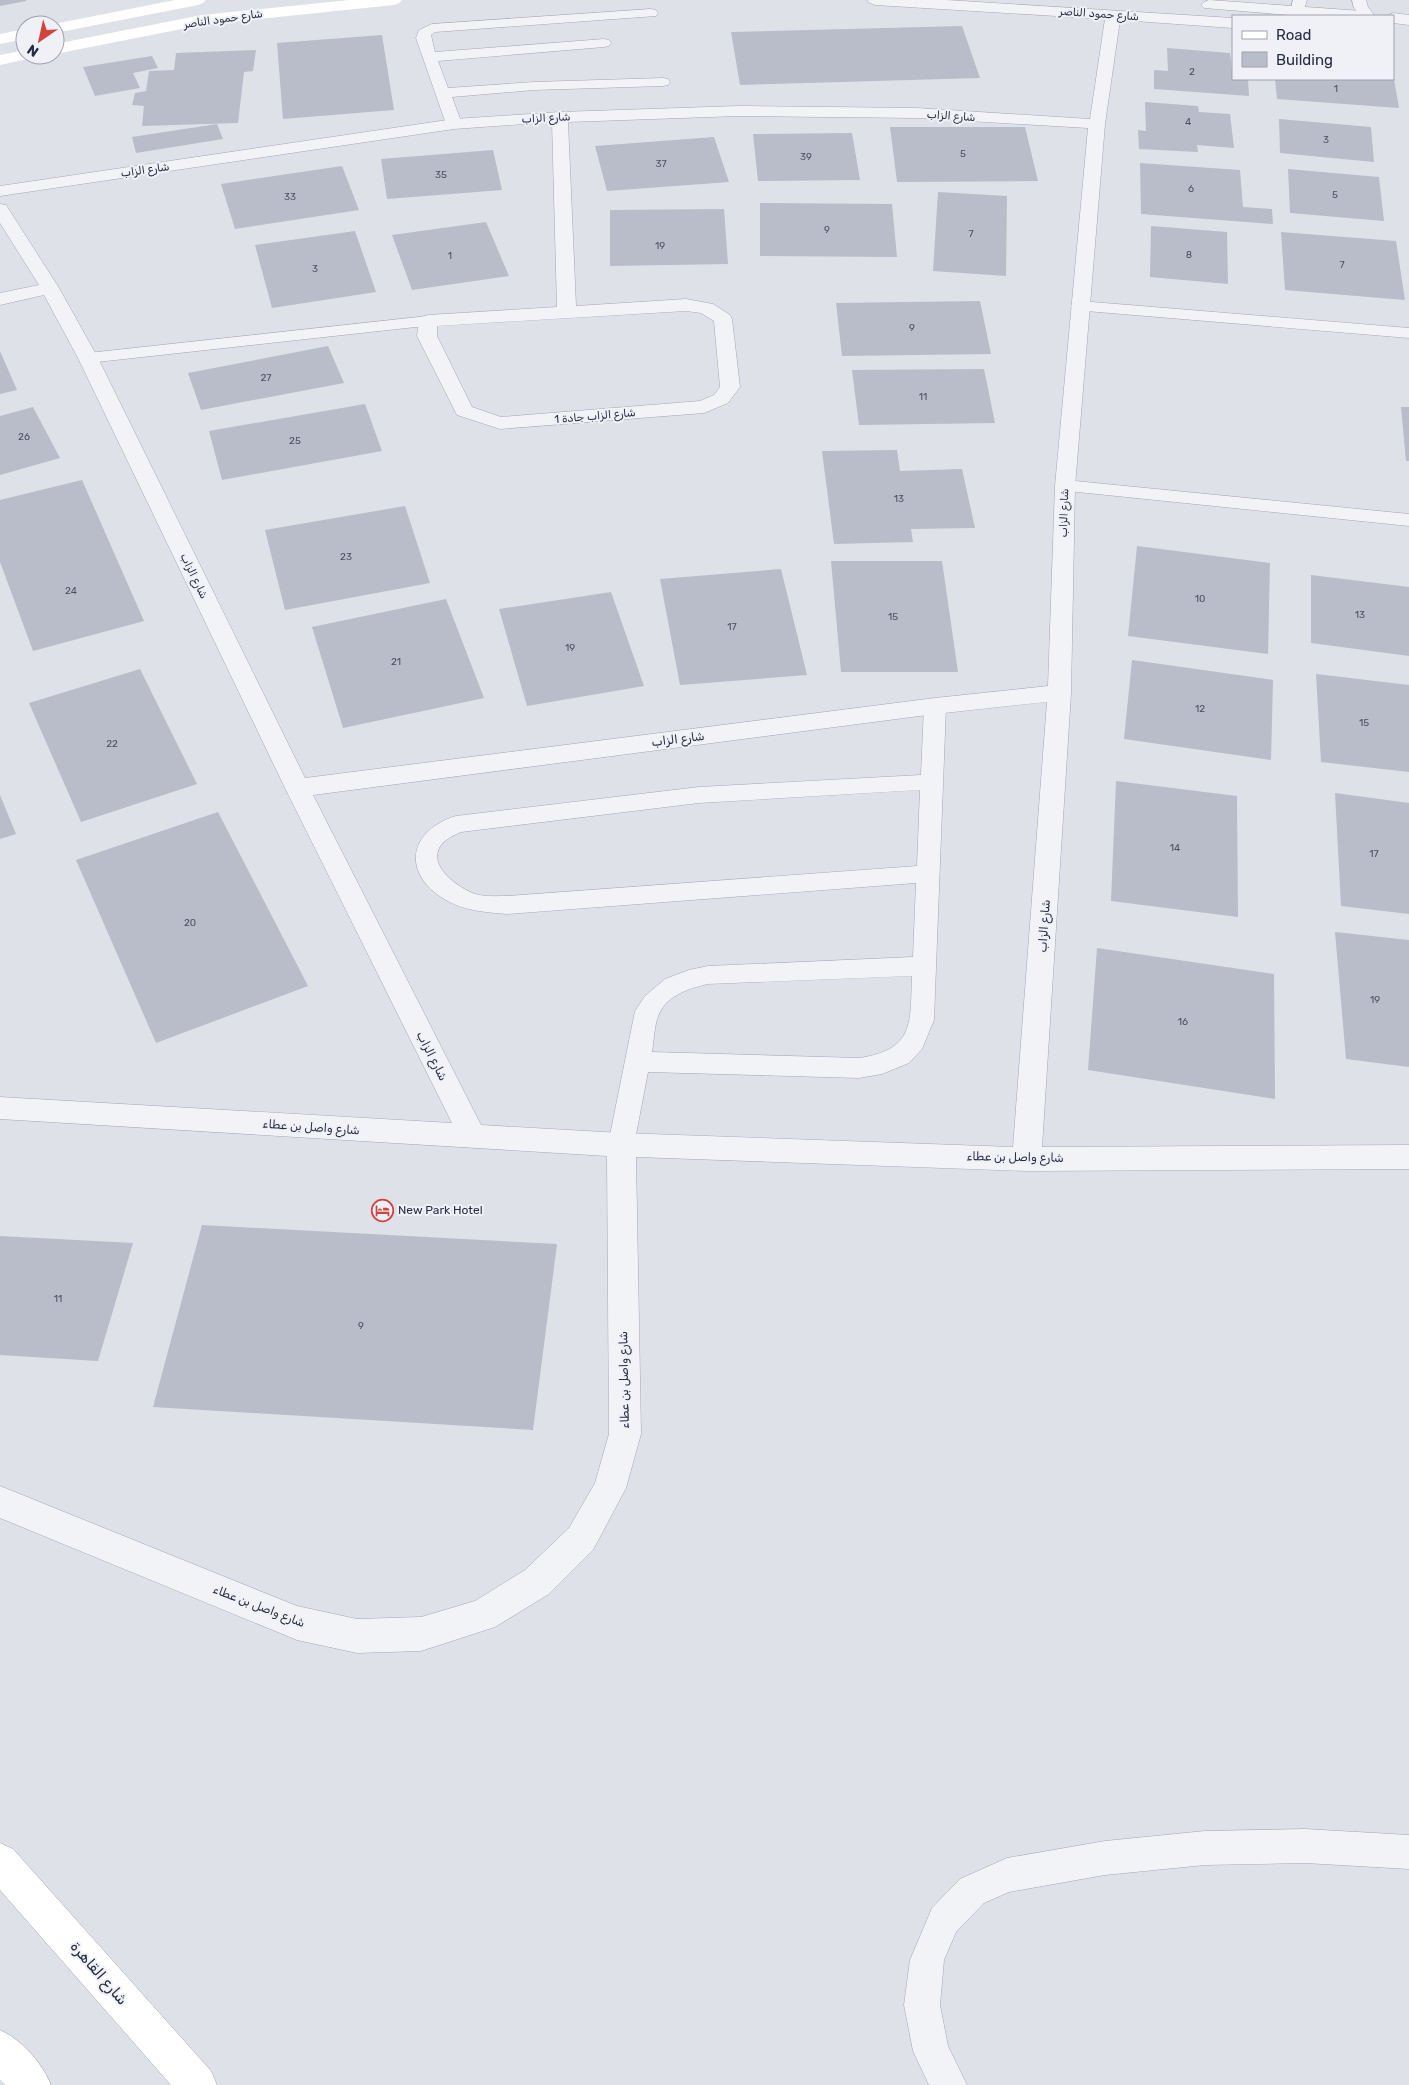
<svg xmlns="http://www.w3.org/2000/svg" width="1409" height="2085" viewBox="0 0 1409 2085" font-family="Rubik,'Noto Naskh Arabic',sans-serif">
  <rect width="100%" height="100%" fill="#dfe1e9"/>
  <!-- building -->
  <path fill="#b9bcc9" d="M0,0H26V1L0,6Z
    M962,26L980,78L740,85L731,32Z
    M382,35L394,110L283,119L277,43Z
    M1167,48L1230,53L1233,79H1248L1249,96L1154,89V70L1168,71Z
    M256,50L253,71L244,72L238,123L142,126L144,106L132,105L135,93L146,91L149,71L174,70L176,53Z
    M152,56L158,68L133,73L140,88L95,96L83,67Z
    M1275,79H1394L1399,108L1277,99Z
    M1145,102L1198,106L1199,112L1230,114L1234,148L1197,145L1198,152L1139,149L1138,130L1146,131Z
    M1279,119L1371,127L1374,162L1280,153Z
    M217,124L223,139L136,153L132,137Z
    M890,127H1025L1038,181L897,182Z
    M852,133L860,180L758,181L753,134Z
    M714,137L729,182L607,191L595,146Z
    M493,150L502,190L387,199L381,159Z
    M1140,163L1240,170L1243,207L1272,209L1273,224L1141,214Z
    M342,166L359,210L235,229L221,184Z
    M1288,169L1379,177L1384,221L1290,213Z
    M938,192L1007,196L1006,276L933,271Z
    M760,203L892,204L897,257L760,256Z
    M724,209L728,264L610,266V210Z
    M486,222L509,276L412,290L392,235Z
    M1151,226L1227,232L1228,284L1150,277Z
    M355,231L376,292L272,308L255,245Z
    M1281,232L1396,241L1405,300L1285,290Z
    M980,301L991,354L842,356L836,303Z
    M328,346L344,383L201,410L188,373Z
    M0,351L17,390L0,394Z
    M984,369L995,423L859,425L852,370Z
    M365,404L382,451L222,480L209,431Z
    M33,407L60,458L0,475V416Z
    M1401,407H1409V461H1406Z
    M897,450L900,471L962,469L975,528L911,529L913,542L834,544L822,451Z
    M82,480L144,621L33,651L0,562V500Z
    M405,506L430,583L285,610L265,530Z
    M1137,546L1270,563L1268,654L1128,636Z
    M831,561H942L958,672H841Z
    M781,569L807,675L680,685L660,579Z
    M1311,575L1409,587V656L1311,643Z
    M611,592L644,686L527,706L499,609Z
    M446,599L484,698L343,728L312,627Z
    M1132,660L1273,680L1271,760L1124,739Z
    M140,669L197,784L81,822L29,703Z
    M1316,674L1409,685V772L1321,762Z
    M1116,781L1237,796L1238,917L1111,901Z
    M1335,793L1409,803V914L1341,906Z
    M0,795L16,834L0,839Z
    M218,812L308,986L156,1043L76,860Z
    M1335,932L1409,940V1067L1346,1059Z
    M1097,948L1274,974L1275,1099L1088,1070Z
    M202,1225L557,1244L533,1430L153,1407Z
    M0,1236L133,1243L98,1361L0,1355Z"/>
  <g fill="none" stroke-linecap="round" stroke-linejoin="round">
    <defs>
      <path id="lane" d="M1293,0H1307L1302,15H1292L1290,12Z
        M1352,0H1366L1368,7L1375,16H1361L1354,8Z
        M651,9L656,10L658,13L656,16L435,32L431,35L435,52L604,39L609,40L611,43L609,46L604,47L438,61L448,88L534,82L663,78L668,79L670,82L668,85L663,86L534,90L452,97L462,124L459,127H449L446,124L416,38L419,30L432,24Z
        M1080,301L1409,328V338L1074,310L1071,306L1074,302Z
        M428,316L434,317L437,321L434,325L88,363L82,362L79,358L82,354L88,353Z
        M1065,480L1409,514V526L1058,490L1055,486L1058,482Z
        M935,699L943,701L946,706L934,1020L922,1049L909,1063L882,1074L859,1078L648,1072L634,1145L630,1153L621,1156L612,1153L608,1145L635,1011L645,996L665,979L689,970L708,966L913,957L916,883L507,914C484,912 464,911 444,899C401,873 409,830 456,816L699,787L921,775L924,706L927,701ZM920,790L917,866L507,896C497,896 485,897 475,894C459,888 426,866 441,845C446,839 454,835 461,832L699,803ZM912,976C910,1023 915,1050 859,1058L652,1052C654,1041 654,1025 659,1014C667,995 690,988 708,984Z
        M1305,1829L1409,1835V1869L1305,1863L1205,1865L1105,1875L1009,1892L984,1903L956,1932L944,1960L940,2005L948,2046L967,2085H929L913,2051L904,2005L910,1960L932,1908L960,1879L1007,1858L1105,1841L1205,1831Z"/>
      <path id="street" d="M867,0H946L1233,18V28L1120,20L1105,124L1075,486L1071,693L1042,1147L1409,1145V1169L1027,1171L636,1157L641,1434L626,1488L593,1550L549,1594L495,1627L421,1651L357,1653L297,1640L0,1518V1486L297,1606L357,1619L421,1617L475,1601L525,1570L569,1528L595,1483L609,1434L607,1156L0,1119V1097L452,1123L285,788L78,358L44,295L0,305V293L39,285L0,223V204L6,205L59,288L98,358L305,778L935,698L1048,686L1055,486L1088,128L917,118L738,116L568,122L576,306L686,299L713,304L730,315L732,319L740,387L728,403L704,413L500,429L457,415L417,336L419,321L421,317L428,315L557,307L552,122L454,129L0,196V186L454,119L560,112L738,106L917,108L1090,119L1105,19L875,5L870,3ZM686,311L701,313L714,321L720,387L714,395L700,401L501,417L472,407L437,336V326ZM1047,702L1013,1147L621,1133L481,1125L313,795L935,714Z
        M1209,0L1362,11L1367,13L1370,16H1302L1204,8L1201,5L1204,2Z
        M1393,13L1409,15V25L1393,23V16H1387Z"/>
      <path id="primary" d="M0,1843L13,1849L211,2071L217,2085H171L0,1890Z
        M0,2030C22,2040 42,2063 51,2085H5L0,2080Z"/>
    </defs>
    <!-- lane casing -->
    <use href="#lane" stroke="#a4a7b3" stroke-width="1"/>
    <!-- street casing -->
    <use href="#street" stroke="#a4a7b3" stroke-width="1"/>
    <!-- primary casing -->
    <use href="#primary" stroke="#9ea3b5" stroke-width="1"/>
    <!-- lane -->
    <use href="#lane" fill="#f2f3f7" fill-rule="evenodd"/>
    <!-- street -->
    <use href="#street" fill="#f2f3f7" fill-rule="evenodd"/>
    <!-- secondary -->
    <path fill="#fff" fill-rule="evenodd" d="M175,0H206L203,3L198,5L55,33V25H49Z
      M350,0H402L399,3L394,5L202,25L55,54V44L202,15Z
      M25,29V39L0,44V34Z
      M25,50V55H34L32,58L0,65V55Z"/>
    <!-- primary -->
    <use href="#primary" fill="#fff" fill-rule="evenodd"/>
  </g>
  <!-- icons -->
  <defs>
    <symbol id="hotel-ring" viewBox="-11 -11 22 22"><circle r="9.5" fill="#eff1f7" stroke="#d4423e" stroke-width="1.5"/><path d="M-6-4.5h1.5V1H6V5H4.5V3h-9V5H-6ZM-4 0a1.8 1.8 0 1 1 3.6 0ZM.5 0V-2.5h3Q6-2.5 6 0Z" fill="#d4423e"/></symbol>
  </defs>
  <g fill-rule="evenodd">
    <use href="#hotel-ring" x="370" y="1198" width="25" height="25"/>
  </g>
  <g text-anchor="middle" dominant-baseline="central" stroke-width="4" stroke-linejoin="round" paint-order="stroke">
    <!-- number labels -->
    <g font-size="10" fill="#4c5063">
      <text x="1192" y="72">2</text>
      <text x="1336" y="89">1</text>
      <text x="1188" y="122">4</text>
      <text x="1326" y="140">3</text>
      <text x="963" y="154">5</text>
      <text x="806" y="157">39</text>
      <text x="661" y="164">37</text>
      <text x="441" y="175">35</text>
      <text x="1191" y="189">6</text>
      <text x="1335" y="195">5</text>
      <text x="290" y="197">33</text>
      <text x="827" y="230">9</text>
      <text x="971" y="234">7</text>
      <text x="660" y="246">19</text>
      <text x="1189" y="255">8</text>
      <text x="450" y="256">1</text>
      <text x="1342" y="265">7</text>
      <text x="315" y="269">3</text>
      <text x="912" y="328">9</text>
      <text x="266" y="378">27</text>
      <text x="923" y="397">11</text>
      <text x="24" y="437">26</text>
      <text x="295" y="441">25</text>
      <text x="899" y="499">13</text>
      <text x="346" y="557">23</text>
      <text x="71" y="591">24</text>
      <text x="1200" y="599">10</text>
      <text x="1360" y="615">13</text>
      <text x="893" y="617">15</text>
      <text x="732" y="627">17</text>
      <text x="570" y="648">19</text>
      <text x="396" y="662">21</text>
      <text x="1200" y="709">12</text>
      <text x="1364" y="723">15</text>
      <text x="112" y="744">22</text>
      <text x="1175" y="848">14</text>
      <text x="1374" y="854">17</text>
      <text x="190" y="923">20</text>
      <text x="1375" y="1000">19</text>
      <text x="1183" y="1022">16</text>
      <text x="58" y="1299">11</text>
      <text x="361" y="1326">9</text>
    </g>
    <!-- far-street labels -->
    <g font-size="11" fill="#272c41" stroke="#eff1f7">
      <text transform="translate(1099 14) rotate(4)">شارع حمود الناصر</text>
      <text transform="translate(223 19) rotate(-8)">شارع حمود الناصر</text>
      <text transform="translate(951 116) rotate(4)">شارع الزاب</text>
      <text transform="translate(546 118) rotate(-3)">شارع الزاب</text>
      <text transform="translate(145 170) rotate(-8)">شارع الزاب</text>
      <text transform="translate(595 416) rotate(-5)">شارع الزاب جادة 1</text>
      <text transform="translate(1064 513) rotate(-88)">شارع الزاب</text>
      <text transform="translate(194 576) rotate(64)">شارع الزاب</text>
    </g>
    <!-- street labels -->
    <g font-size="12" fill="#272c41" stroke="#eff1f7">
      <text transform="translate(678 739) rotate(-7)">شارع الزاب</text>
      <text transform="translate(1044 926) rotate(-86)">شارع الزاب</text>
      <text transform="translate(432 1056) rotate(63)">شارع الزاب</text>
      <text transform="translate(311 1127) rotate(4)">شارع واصل بن عطاء</text>
      <text transform="translate(1015 1157) rotate(1)">شارع واصل بن عطاء</text>
      <text transform="translate(624 1380) rotate(-91)">شارع واصل بن عطاء</text>
      <text transform="translate(259 1606) rotate(21)">شارع واصل بن عطاء</text>
    </g>
    <!-- poi labels -->
    <g font-size="12" fill="#272c41" stroke="#eff1f7" text-anchor="start">
      <text x="398" y="1210">New Park Hotel</text>
    </g>
    <!-- near-street labels -->
    <g font-size="15" fill="#272c41" stroke="#eff1f7">
      <text transform="translate(99 1973) rotate(49)">شارع القاهرة</text>
    </g>
  </g>
  <!-- legend -->
  <rect x="1232" y="15" width="162" height="65" fill="#eff1f7" stroke="#9fa2ae"/>
  <rect x="1242" y="31" width="25" height="8" fill="#ffffff" stroke="#9fa2ae"/>
  <text x="1276" y="40" font-size="15" fill="#272c41">Road</text>
  <rect x="1242" y="52" width="25" height="15" fill="#b9bcc9" stroke="#9fa2ae"/>
  <text x="1276" y="65" font-size="15" fill="#272c41">Building</text>
  <!-- north arrow -->
  <g transform="translate(40 40) rotate(214)"><circle r="24" fill="#eff1f7" stroke="#9fa2ae"/>
  <path d="M0-4L9 19L0 12L-9 19Z" fill="#d4423e"/>
  <text y="-8" font-size="14" font-weight="bold" text-anchor="middle" fill="#272c41">N</text>
  </g>
</svg>
